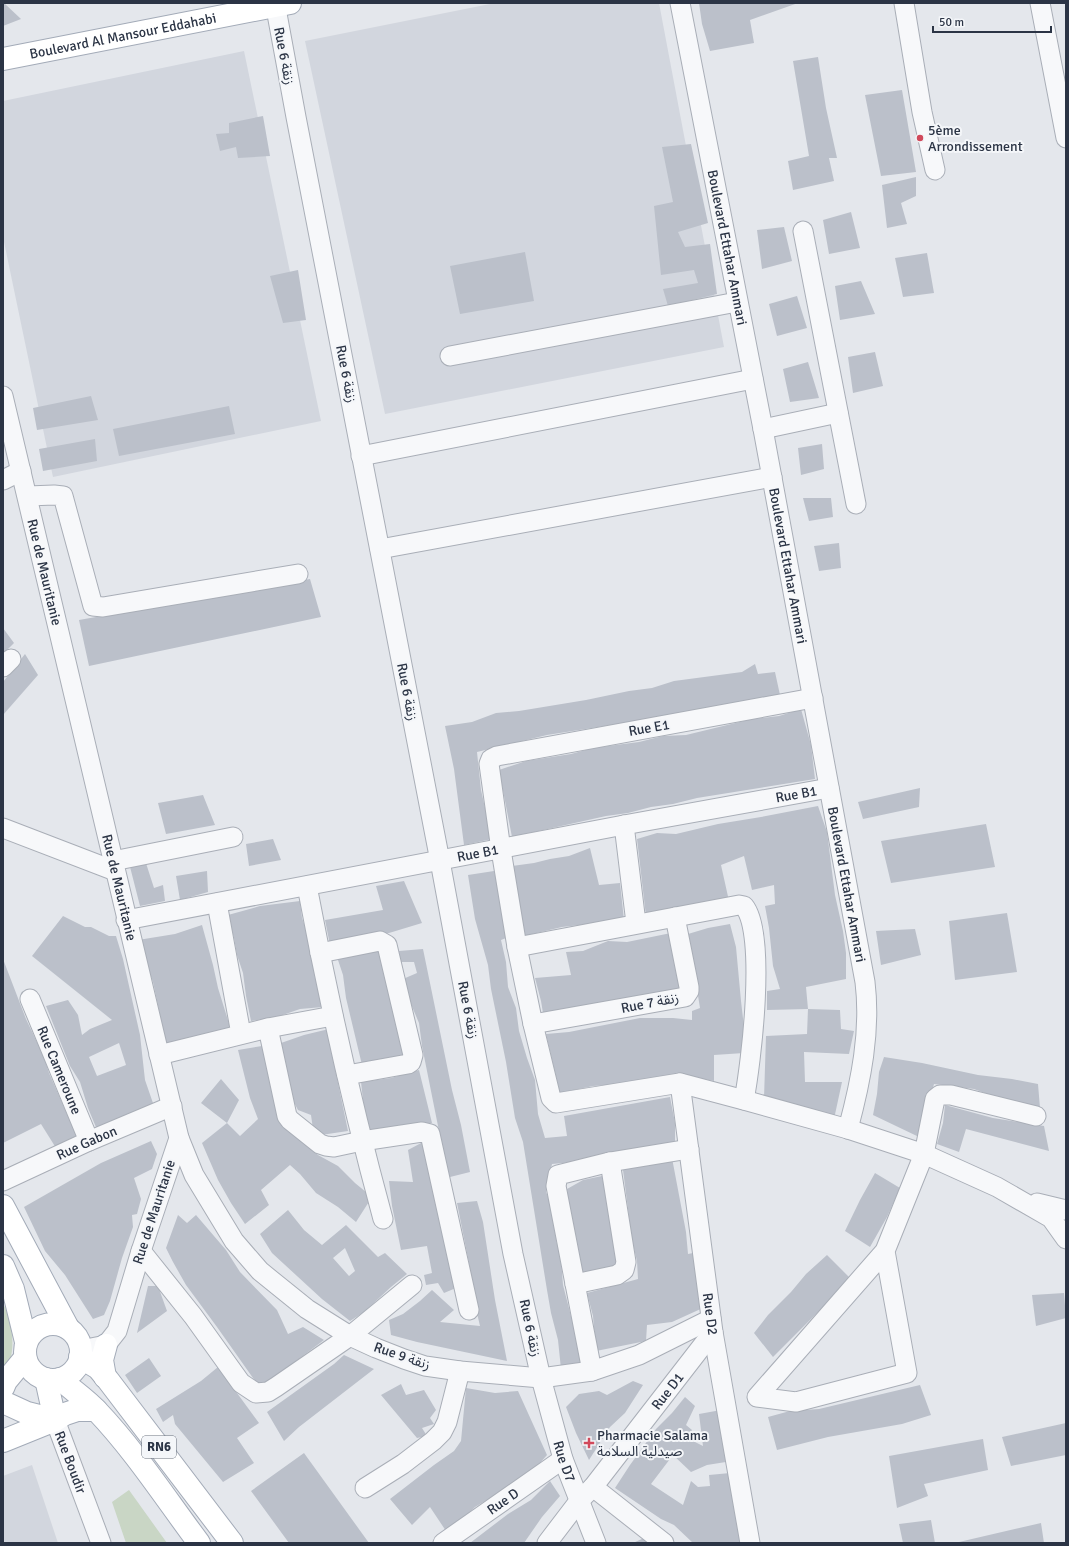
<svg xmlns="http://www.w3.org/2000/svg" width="1069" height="1546" viewBox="0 0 1069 1546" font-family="Signika,'Noto Sans Arabic',sans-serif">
  <rect width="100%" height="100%" fill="#e4e7ec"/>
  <!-- built -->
  <path fill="#d2d6de" d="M495,3H659L724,347L385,414L305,41Z
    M244,51L321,421L53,477L3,237V101Z
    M32,1465L58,1543H3V1476Z"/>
  <!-- green -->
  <path fill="#c9d6c5" d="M3,1303C14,1326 17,1355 3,1376Z
    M129,1490L167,1543H126L112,1502Z"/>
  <!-- building -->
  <path fill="#bbc0ca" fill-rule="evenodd" d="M3,3H4L21,19L3,26Z
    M699,3H798L750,20L754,43L710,51L702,24Z
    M818,57L826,108L837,158H829L834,181L793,190L788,161L809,156L793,61Z
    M902,90L916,172L881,176L865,95Z
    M263,116L270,156L238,158L236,147L220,151L216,134L229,133V123Z
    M691,144L708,223L678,232L685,247L710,244L717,294L668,306L663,289L698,283L694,270L661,275L654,206L673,202L662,147Z
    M916,177V196L901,203L907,224L887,228L882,185Z
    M851,212L860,248L829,254L823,220Z
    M784,227L792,261L762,269L757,230Z
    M525,252L534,301L460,314L450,266Z
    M927,253L934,293L903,297L895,258Z
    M298,270L306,320L283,323L270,276Z
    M861,281L875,314L840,320L835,286Z
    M797,296L807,328L777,336L769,304Z
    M875,352L883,386L853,393L848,357Z
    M808,362L819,398L790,402L783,369Z
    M91,396L98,420L37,430L33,408Z
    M229,406L235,434L119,456L113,429Z
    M95,439L97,461L43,471L39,449Z
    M822,444L824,469L801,475L798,448Z
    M803,498H831L833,517L809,521Z
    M839,543L841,568L819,571L814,546Z
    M310,579L321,617L89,666L79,620Z
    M3,628L14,643L3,654Z
    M25,654L38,675L3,715V682Z
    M755,664L758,674L775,672L780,695L726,706L703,708L681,714L547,735L477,752L481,790L492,839L464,845L454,769L445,726L472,722L496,713L519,711L586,700L629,691L652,688L674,681L742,672Z
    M801,709L811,745L815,779L697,798L673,804L651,807L628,813L606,816L512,837L499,770L526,761L571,754L593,748L639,742L663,736L686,735L752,719L779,716Z
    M920,788L919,807L863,819L858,802Z
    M203,795L215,825L166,834L158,803Z
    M818,806L827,832L835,895L843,931L846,953V979L806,987L808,1009L767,1010V991L780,989L773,966L769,928L765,906L775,904L774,885L752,890L744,856L721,865L729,901L646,916L637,839L657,833L676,834L718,824L761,817Z
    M986,824L995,867L891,883L881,841Z
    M273,839L281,860L249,866L246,844Z
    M590,848L599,885L620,883L624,920L562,927L524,936L512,866L534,863L550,859L569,856Z
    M144,857L154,888L163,885L165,901L140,906L128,859Z
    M207,871L208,892L180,900L176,876Z
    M494,871L499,892L506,938L501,940L506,962L508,987L516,1008L519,1031L527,1058L535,1080L538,1114L545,1138L567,1136L564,1116L670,1097L675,1123V1146L574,1162L552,1164L546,1192L555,1213L556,1240L561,1259L563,1285L583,1363L561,1369L558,1340L551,1313L547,1290L523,1142L515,1118L506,1062L491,989L488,965L475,919L468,875Z
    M404,881L422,923L389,933L330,945L325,920L383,910L376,886Z
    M300,901L302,918L309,938L315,978L323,1007L300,1009L277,1017L251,1021L246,996L243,973L237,955L234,938L228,915L260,906Z
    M1007,913L1017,972L955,980L949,921Z
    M63,916L85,927H91L109,936H116L123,959L140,1035L145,1080L154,1106L98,1132L88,1108L80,1082L70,1066L46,1006L68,1000L78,1015L82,1035L90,1029L112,1020L32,956ZM119,1043L126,1065L97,1076L89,1057Z
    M730,924L736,947L741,1001L744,1027V1053L714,1055V1081L688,1076L636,1083L593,1086L560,1093L546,1034L569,1032L640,1018H673L692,1020V1011L700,1008L688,934L708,928Z
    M202,925L213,965L218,988L231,1030L166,1043L153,982L138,940L175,934Z
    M915,929L921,955L881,965L876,931Z
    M671,933L677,964L681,995L544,1019L541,1001L535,978L571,975L566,952L583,951L608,941L627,942Z
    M380,949L398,1033L404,1054L381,1063L362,1065L346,998L343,975L337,957Z
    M423,949L452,1090L461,1125L470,1172L446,1178L439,1131L422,1046L419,1023L408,997L403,979L417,973L414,962H400L399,951Z
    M3,959L26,1019L44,1057L49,1073L78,1139L56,1148L41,1124L3,1143Z
    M808,1009L840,1010L841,1029L854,1031L849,1054L804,1052L805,1082H842L834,1119L764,1098L766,1036L807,1034Z
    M329,1029L332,1054L348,1131L314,1136L311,1115L298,1110L288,1091L281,1043L304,1035Z
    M262,1046L267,1069L275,1093L279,1115L283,1127L301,1140L318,1155L338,1166L355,1183L372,1197L356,1222L338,1207L316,1193L300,1174L290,1165L261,1190L269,1205L245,1224L231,1203L218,1180L202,1143L227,1123L240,1136L258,1119L250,1098L238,1050Z
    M884,1057L922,1063L978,1075L1012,1079L1038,1084L1040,1108L1006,1101L974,1089L934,1084L919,1137L873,1115L877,1094L879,1072Z
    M419,1070L432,1123L370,1135L364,1109L361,1082L391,1078Z
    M221,1079L239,1100L227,1123L201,1103Z
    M945,1105L993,1118L1044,1126L1049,1151L966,1129L959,1152L937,1144L943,1123Z
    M151,1141L157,1154L152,1169L134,1178L141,1199L137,1214L132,1215L133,1227L122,1258L110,1301L104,1315L93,1319L65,1275L45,1251L24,1207L101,1163Z
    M423,1142L437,1210L446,1241L456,1288L444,1293L438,1283L426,1285L424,1275L432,1273L427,1246L401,1250L392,1206L389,1181L413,1182L408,1150Z
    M672,1158L686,1232L688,1254L693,1253L705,1307L672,1322L647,1325L646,1341L596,1351L593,1316L587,1293L638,1279L637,1261L632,1240L623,1170L646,1162Z
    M875,1173L900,1188L887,1217L870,1247L845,1231L860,1200Z
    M602,1176L619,1268L579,1275L577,1241L570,1211L567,1189L583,1180Z
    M477,1201L483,1222L495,1300L507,1361L417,1342L391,1335L389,1320L403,1314L420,1301L432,1290L454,1310L440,1322L480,1326L470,1283L469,1263L457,1203Z
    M288,1210L304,1230L322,1245L346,1225L378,1257L385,1253L407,1274L391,1287L364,1312L350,1321L322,1299L272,1253L260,1234ZM345,1248L355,1271L349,1276L333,1258Z
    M178,1215L187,1223L196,1215L226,1250L240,1272L277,1310L288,1334L303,1327L324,1340L260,1388L217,1327L186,1285L173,1262L166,1248Z
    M827,1255L849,1277L830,1300L773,1357L754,1333L768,1315L791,1292L806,1274Z
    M148,1286H158L167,1311L137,1333Z
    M1064,1293L1066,1318L1036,1326L1032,1295Z
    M344,1355L374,1369L299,1427L284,1441L267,1412L334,1364Z
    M149,1358L161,1376L137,1393L125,1375Z
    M218,1367L259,1423L237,1438L254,1463L223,1482L175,1424L173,1415L163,1422L156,1409L201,1381Z
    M633,1381L643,1385L625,1413L610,1427L589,1460L576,1433L566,1407L579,1394L599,1391L607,1395Z
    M401,1384L406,1395L424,1390L436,1410L430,1418L434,1424L422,1428L427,1436L417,1438L381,1395Z
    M920,1385L931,1415L902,1424L828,1437L777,1450L768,1417L790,1411L819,1409Z
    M466,1388L495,1393L518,1391L547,1455L532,1472L497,1494L475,1507L448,1534L430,1507L412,1525L390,1499L434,1465L454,1451L461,1441Z
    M685,1397L695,1406L686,1425L692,1430L687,1438L703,1446L699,1414L721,1410L732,1461L707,1465L691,1472L673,1455L651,1484L683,1505L691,1481L698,1487L710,1486L709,1475L730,1473L741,1543H693L674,1525L661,1519L615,1488L630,1465L656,1429L672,1413Z
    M1066,1423V1455L1011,1466L1002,1437Z
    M983,1439L988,1470L924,1484L928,1496L897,1508L889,1456Z
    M304,1453L369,1543H289L251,1491Z
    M550,1481L560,1496L542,1517L524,1543H470L508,1514L531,1500Z
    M931,1520L935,1543H903L899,1524Z
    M1041,1523L1044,1543H959V1542Z
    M644,1538L651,1543H633Z"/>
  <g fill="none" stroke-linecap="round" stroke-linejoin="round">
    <defs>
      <g id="minor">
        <path id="s1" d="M275,3L296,117L440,861L513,1254L541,1378L563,1459L596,1543"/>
        <path id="s2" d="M680,3L763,429L865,982C871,1031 861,1081 848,1129"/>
        <path d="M904,3L922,112L935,170"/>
        <path d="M1040,3L1066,138"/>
        <path d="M803,231L856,504"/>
        <path d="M450,356L737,302"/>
        <path id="s3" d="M3,396L179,1138L141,1251L117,1331L106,1345L81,1350"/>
        <path d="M763,429L838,413"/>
        <path d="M361,456L753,379"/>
        <path d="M3,480L21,471"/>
        <path d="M28,496L54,495L63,496L93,606L103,607L298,574"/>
        <path d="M380,549L772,477"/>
        <path d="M3,667L11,659"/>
        <path d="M813,698L497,756L491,759L489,764L501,850L517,947L533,1024L551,1098L556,1103L680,1083L744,1100L848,1129L924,1154L997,1187L1051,1218L1066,1239"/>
        <path d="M624,825L636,923"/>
        <path d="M3,828L115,871"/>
        <path d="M113,861L233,837"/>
        <path d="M307,886C328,998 353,1109 383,1219"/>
        <path d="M217,903L241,1034"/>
        <path id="s4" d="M126,920L624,825L829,788"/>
        <path d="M517,947L739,905L744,906C767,933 751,1064 744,1100"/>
        <path d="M320,953L380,941L387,945L413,1055L411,1062L408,1064L347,1075"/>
        <path id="s5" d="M30,999L89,1141"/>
        <path d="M533,1024L685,997L689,991V987L675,917"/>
        <path d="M268,1028L287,1116L290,1120L320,1144L326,1146L334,1147L362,1141L422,1132L430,1134L469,1310"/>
        <path d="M159,1055L268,1028L333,1016"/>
        <path id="s6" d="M680,1083L713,1332L750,1543"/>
        <path d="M179,1138L194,1175L234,1241L260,1271L307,1309L350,1336L376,1348L404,1359L425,1366L460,1371L541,1378L592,1371L639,1355L711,1319"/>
        <path id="s7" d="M3,1181L89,1141L172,1106"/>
        <path d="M1037,1203L1066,1210"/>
        <path d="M141,1251L193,1316L241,1383L256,1393L268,1392L276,1387L350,1336L412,1285"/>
        <path d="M885,1251L757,1397L796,1402L907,1373L885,1251L924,1154L935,1099L940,1095H951L1036,1116"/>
        <path d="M575,1284L617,1275L624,1270L626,1262L610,1162"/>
        <path d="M592,1371L556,1186L558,1175L610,1162L689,1149"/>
        <path id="s8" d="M55,1420L101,1543"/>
        <path d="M593,1487L664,1543"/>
        <path d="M365,1488L403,1464L433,1441L442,1432L447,1422L460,1371"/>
        <path id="s9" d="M443,1543L563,1459"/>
        <path id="s10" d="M547,1543L579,1501L593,1487L713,1332"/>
      </g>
      <g id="major">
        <path id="s11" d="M3,59L290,3"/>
        <path d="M3,1206L68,1328"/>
        <path d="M3,1266L13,1289L26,1342"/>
        <circle cx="53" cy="1352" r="28"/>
        <path d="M80,1357L98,1368L108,1380L232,1543"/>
        <path d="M105,1377L102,1360L106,1345"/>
        <path d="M46,1379L55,1420"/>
        <path d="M60,1379C72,1390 86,1399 97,1411C135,1451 166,1499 199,1543"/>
        <path d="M3,1388L6,1381L25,1358"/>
        <path d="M3,1402L27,1413L55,1420"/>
        <path d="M3,1441L55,1420L65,1414L77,1410H96"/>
      </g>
    </defs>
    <!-- minor casing -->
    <use href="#minor" stroke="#a9aeb7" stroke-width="21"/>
    <!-- major casing -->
    <use href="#major" stroke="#a3abb8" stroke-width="24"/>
    <!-- minor -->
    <use href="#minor" stroke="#f7f8fa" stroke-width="19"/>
    <!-- major -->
    <use href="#major" stroke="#fff" stroke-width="22"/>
  </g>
  <!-- markers -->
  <g fill="#d1495b" stroke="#f4f6f9" stroke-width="1.5">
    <circle cx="920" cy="138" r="4"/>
    <path d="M587 1437h4v4h4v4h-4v4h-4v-4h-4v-4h4z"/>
  </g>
  <g text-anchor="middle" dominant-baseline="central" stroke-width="4" stroke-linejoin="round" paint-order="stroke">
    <!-- shield labels -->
    <rect fill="#f4f6f9" stroke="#676e7b" stroke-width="1" x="142" y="1436" width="34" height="22" rx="3"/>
    <g font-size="13" font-weight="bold" fill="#2b3445">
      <text x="159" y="1447">RN6</text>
    </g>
    <!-- street labels -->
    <g font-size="14" fill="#2b3445" stroke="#f4f6f9">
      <text stroke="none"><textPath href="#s11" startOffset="122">Boulevard Al Mansour Eddahabi</textPath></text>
      <text transform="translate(284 56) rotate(79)">Rue 6 زنقة</text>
      <text stroke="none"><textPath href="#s2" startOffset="249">Boulevard Ettahar Ammari</textPath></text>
      <text transform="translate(346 374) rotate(79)">Rue 6 زنقة</text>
      <text stroke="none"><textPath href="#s2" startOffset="573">Boulevard Ettahar Ammari</textPath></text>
      <text stroke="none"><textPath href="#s3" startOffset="181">Rue de Mauritanie</textPath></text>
      <text transform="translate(407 692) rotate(79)">Rue 6 زنقة</text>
      <text transform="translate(649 728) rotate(-10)">Rue E1</text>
      <text stroke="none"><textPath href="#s4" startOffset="682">Rue B1</textPath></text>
      <text stroke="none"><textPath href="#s4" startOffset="358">Rue B1</textPath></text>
      <text stroke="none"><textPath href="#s2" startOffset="897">Boulevard Ettahar Ammari</textPath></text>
      <text stroke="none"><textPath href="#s3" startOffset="505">Rue de Mauritanie</textPath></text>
      <text transform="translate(650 1003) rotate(-11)">Rue 7 زنقة</text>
      <text transform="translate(468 1010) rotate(79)">Rue 6 زنقة</text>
      <text stroke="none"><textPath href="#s5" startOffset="77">Rue Cameroune</textPath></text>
      <text stroke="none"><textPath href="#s7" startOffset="92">Rue Gabon</textPath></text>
      <text transform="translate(154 1212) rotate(-72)">Rue de Mauritanie</text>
      <text stroke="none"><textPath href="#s6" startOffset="233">Rue D2</textPath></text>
      <text transform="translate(530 1328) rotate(78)">Rue 6 زنقة</text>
      <text transform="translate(402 1356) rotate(19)">Rue 9 زنقة</text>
      <text stroke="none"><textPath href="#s10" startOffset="194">Rue D1</textPath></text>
      <text stroke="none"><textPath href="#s1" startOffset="1487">Rue D7</textPath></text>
      <text stroke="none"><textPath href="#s8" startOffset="45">Rue Boudir</textPath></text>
      <text stroke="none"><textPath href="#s9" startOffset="73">Rue D</textPath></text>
    </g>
    <!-- poi labels -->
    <g font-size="14" fill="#2b3445" stroke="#f4f6f9" text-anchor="start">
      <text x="928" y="130">5ème<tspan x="928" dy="16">Arrondissement</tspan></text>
      <text x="597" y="1435">Pharmacie Salama<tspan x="597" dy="16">صيدلية السلامة</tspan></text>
    </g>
  </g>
  <!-- border -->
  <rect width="1069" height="1546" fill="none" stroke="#2b3445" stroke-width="8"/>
  <!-- scale -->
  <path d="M933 26v6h118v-6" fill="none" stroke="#2b3445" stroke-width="2"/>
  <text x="939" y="26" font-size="12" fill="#2b3445" stroke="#f4f6f9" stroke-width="3" paint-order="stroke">50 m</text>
</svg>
